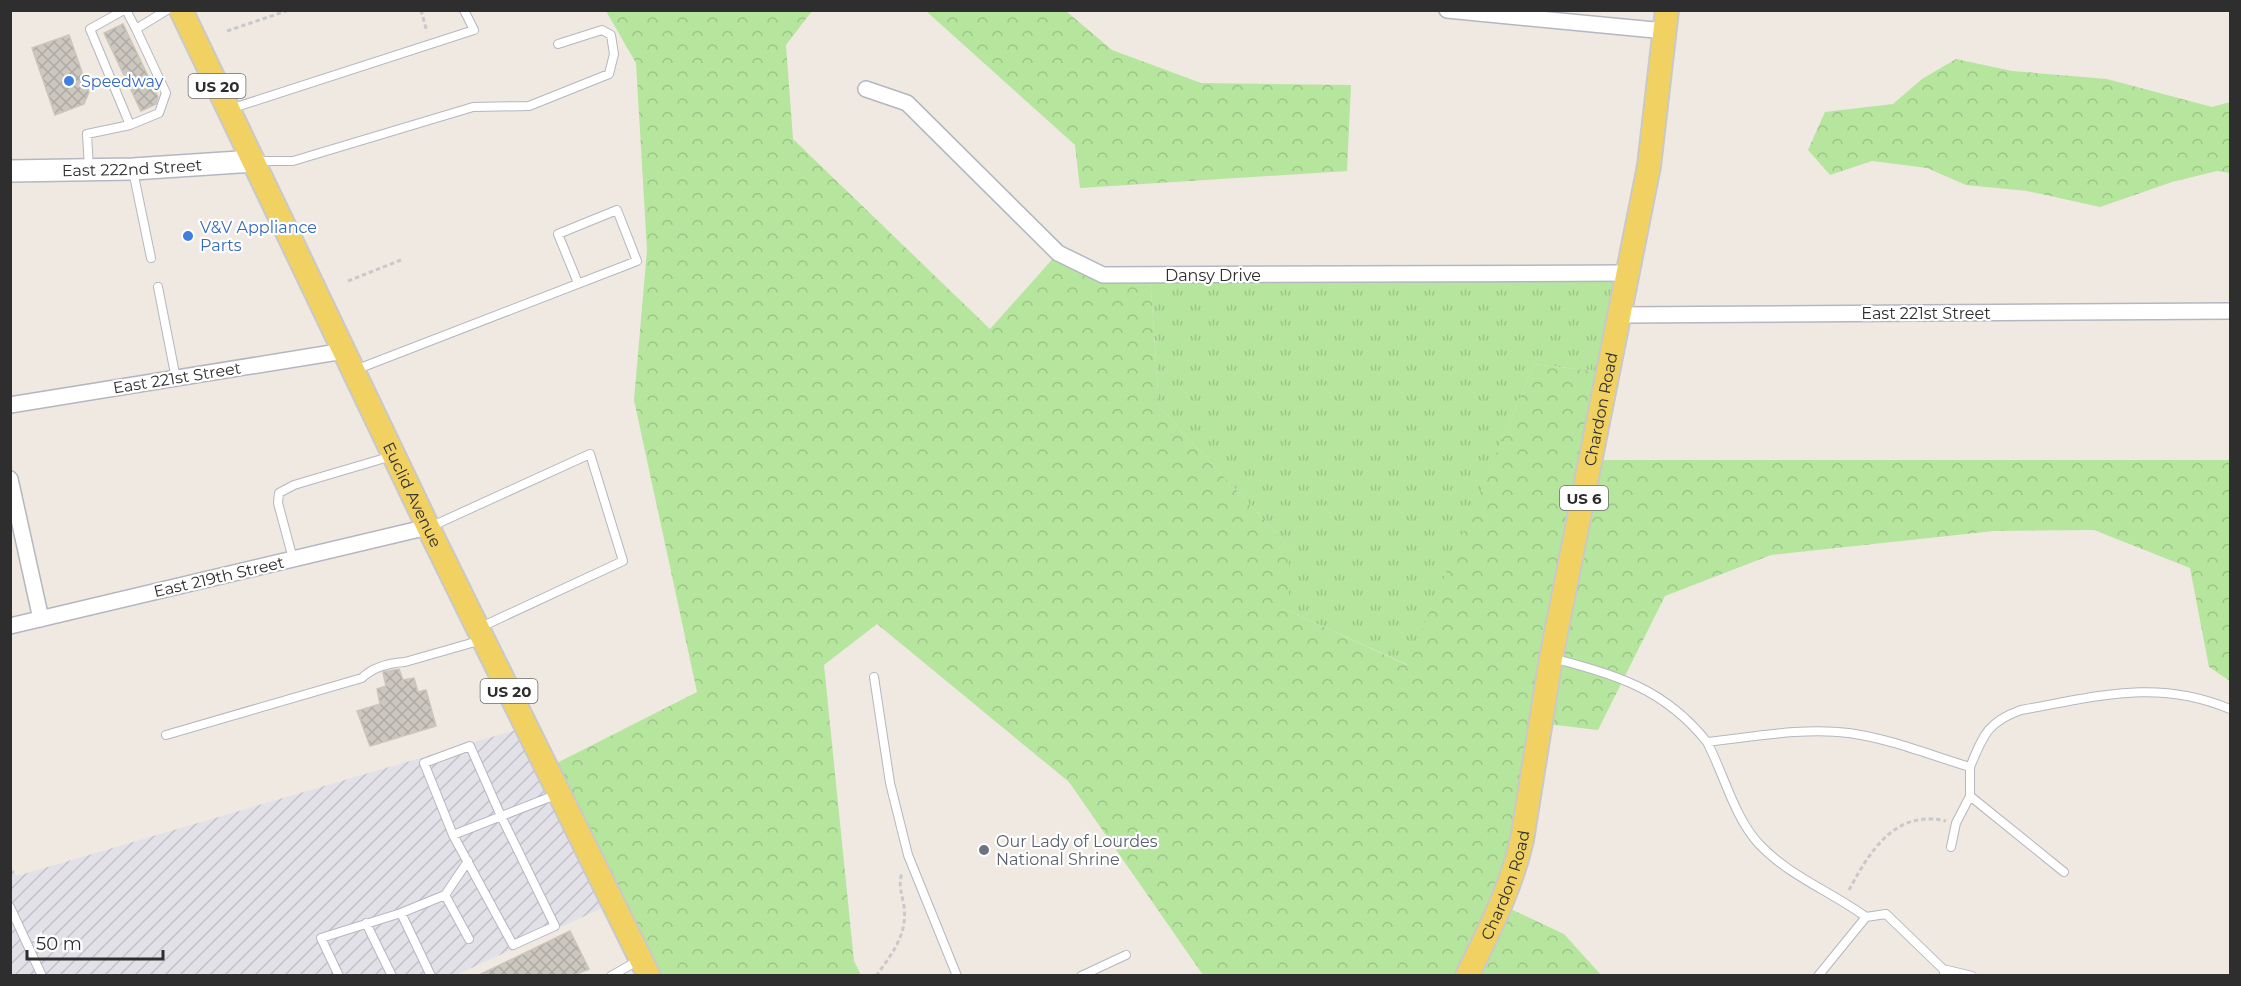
<svg xmlns="http://www.w3.org/2000/svg" width="2241" height="986" viewBox="0 0 2241 986" font-family="Montserrat,sans-serif">
  <defs>
    <pattern id="industrial-furrows" width="10" height="10" patternUnits="userSpaceOnUse" patternTransform="scale(1.5)"><rect width="10" height="10" fill="#e3e1e8"/><path d="M-1 1l2-2M0 10L10 0M9 11l2-2" fill="none" stroke="#c3c1c7"/></pattern>
    <pattern id="grass-tufts" width="24" height="20" patternUnits="userSpaceOnUse" patternTransform="scale(1.5)"><rect width="24" height="20" fill="#b6e59e"/><path d="M3 7l-1-3M5 7V3M7 7l1-3M15 17l-1-3M17 17v-4M19 17l1-3" fill="none" stroke="#9dc588"/></pattern>
    <pattern id="forest-crowns" width="20" height="18" patternUnits="userSpaceOnUse" patternTransform="scale(1.5)"><rect width="20" height="18" fill="#b6e59e"/><path d="M2 6a3 3 0 1 1 6 0M12 15a3 3 0 1 1 6 0" fill="none" stroke="#9dc588"/></pattern>
    <pattern id="building-cross-hatch" width="8" height="8" patternUnits="userSpaceOnUse" patternTransform="scale(1.5)"><rect width="8" height="8" fill="#cbc7bf"/><path d="M0 0l8 8M0 8l8-8" fill="none" stroke="#afaba4"/></pattern>
  </defs>
  <rect width="100%" height="100%" fill="#efe9e1"/>
  <!-- industrial -->
  <path fill="url(#industrial-furrows)" d="M526,727L613,903L456,975H11L10,865L17,876Z"/>
  <!-- grass -->
  <path fill="url(#grass-tufts)" d="M1630,273L1610,373L1534,364L1408,665L1289,611V547L1159,407L1150,275Z"/>
  <!-- forest -->
  <path fill="url(#forest-crowns)" d="M606,11H812L786,45L793,139L990,329L1058,253L1079,266L1150,275L1159,407L1289,547V611L1407,665L1534,364L1610,373L1592,460H2230V681L2209,667L2190,568L2094,530L1994,531L1771,555L1665,596L1598,730L1539,723L1502,905L1564,934L1601,975H1203L1069,782L877,624L824,665L854,961L861,975H649L547,768L697,692L634,400L647,250L636,63Z
    M926,11H1066L1112,50L1201,83L1351,85L1347,171L1080,188L1075,145Z
    M1956,59L2012,71L2107,79L2212,107L2230,102V173L2217,171L2172,182L2100,207L2027,191L1966,185L1927,168L1872,161L1830,175L1808,150L1825,112L1893,104L1922,79Z"/>
  <!-- building -->
  <path fill="url(#building-cross-hatch)" stroke="#cbc5ba" stroke-width="1.5" d="M123,24L158,97L156,104L141,111L104,33Z
    M69,35L89,92L84,104L55,115L32,48Z
    M399,669L403,680L414,678L418,692L426,690L436,726L370,746L357,711L380,704L377,689L386,686L383,672Z
    M570,931L589,969L574,975H479Z"/>
  <g fill="none" stroke-linecap="round" stroke-linejoin="round">
    <defs>
      <path id="lane" d="M126,10L136,29L167,10
        M230,109L474,30L464,10
        M130,125L159,113L166,93L136,29
        M258,161H293L473,107L529,106L609,74L614,54L611,35L602,30L558,44
        M89,168L87,134L130,125L90,29L124,10
        M133,171L151,258
        M158,287L176,379
        M355,370L386,358L637,261L617,210L558,234L578,283
        M430,527L590,454L623,561L481,627
        M293,559L278,503L279,493L294,485L392,456
        M1552,658C1616,675 1664,688 1707,742C1753,737 1803,727 1849,733C1891,739 1930,755 1970,767C1983,736 1987,722 2021,710C2096,697 2156,678 2230,709
        M874,677L890,783L908,855L957,976
        M166,735L362,678C373,667 390,663 405,662L482,640
        M1707,742C1724,774 1734,817 1759,844C1789,876 1832,892 1866,917
        M470,746L501,816L555,926L513,945L453,835L424,763Z
        M1970,767V796L2064,872
        M453,835L558,794
        M1951,847L1956,823L1970,796
        M445,895L469,939
        M10,907L42,976
        M366,923L392,976
        M1943,969L1972,976
        M339,976L321,938L401,913
        M431,976L401,913L445,895L468,861
        M611,976L639,960
        M1081,976L1126,955
        M1818,976L1866,917L1886,914L1943,969L1945,976"/>
      <path id="street" d="M1447,10L1665,31
        M866,89L907,103L1058,253L1103,275L1630,273
        M1621,315L2230,311
        M10,405L344,351
        M10,479L41,619
        M10,626L428,527"/>
      <g id="secondary">
        <path id="s1" d="M10,171L133,169L254,161"/>
      </g>
      <g id="primary">
        <path id="s2" d="M181,10L428,527L649,976"/>
        <path id="s3" d="M1467,976C1489,931 1511,888 1522,840L1551,658L1649,166L1667,10"/>
      </g>
    </defs>
    <!-- lane casing -->
    <use href="#lane" stroke="#b4b7c1" stroke-width="10"/>
    <!-- street casing -->
    <use href="#street" stroke="#b4b7c1" stroke-width="18"/>
    <!-- secondary casing -->
    <use href="#secondary" stroke="#b4b7c1" stroke-width="24"/>
    <!-- primary casing -->
    <use href="#primary" stroke="#c9c9c9" stroke-width="26"/>
    <!-- path -->
    <path stroke="#c9c9c9" stroke-width="3" stroke-dasharray="4.5 3" stroke-linecap="butt" d="M421,10L427,32
      M227,31L289,10
      M348,281L401,260
      M1849,890C1870,851 1895,809 1946,821
      M876,976C892,954 908,934 904,906C902,894 898,885 902,873"/>
    <!-- lane -->
    <use href="#lane" stroke="#fff" stroke-width="8"/>
    <!-- street -->
    <use href="#street" stroke="#fff" stroke-width="15"/>
    <!-- secondary -->
    <use href="#secondary" stroke="#fff" stroke-width="21"/>
    <!-- primary -->
    <use href="#primary" stroke="#f2d163" stroke-width="22"/>
  </g>
  <!-- markers -->
  <g fill="#3f7fe0" stroke="#fff" stroke-width="2">
    <circle cx="69" cy="81" r="6"/>
    <circle cx="188" cy="236" r="6"/>
  </g>
  <circle fill="#6b7280" stroke="#fff" stroke-width="2" cx="984" cy="850" r="6"/>
  <g text-anchor="middle" dominant-baseline="central" stroke-width="4.5" stroke-linejoin="round" paint-order="stroke">
    <!-- shield labels -->
    <g fill="#fff" stroke="#6d6d6d" stroke-width="1.5">
      <rect x="188.5" y="74" width="57" height="24" rx="4.5"/>
      <rect x="1560" y="486" width="48" height="24" rx="4.5"/>
      <rect x="480.5" y="679" width="57" height="24" rx="4.5"/>
    </g>
    <g font-size="15" font-weight="bold" fill="#2e2e2e">
      <text x="217" y="86">US 20</text>
      <text x="1584" y="498">US 6</text>
      <text x="509" y="691">US 20</text>
    </g>
    <!-- shop labels -->
    <g font-size="16" fill="#366cbe" stroke="#fff" text-anchor="start">
      <text x="81" y="81">Speedway</text>
      <text x="200" y="227">V&amp;V Appliance<tspan x="200" dy="18">Parts</tspan></text>
    </g>
    <!-- street labels -->
    <g font-size="16" fill="#2e2e2e" stroke="#fff">
      <text stroke="none"><textPath href="#s1" startOffset="122">East 222nd Street</textPath></text>
      <text x="1213" y="275">Dansy Drive</text>
      <text x="1926" y="313">East 221st Street</text>
      <text transform="translate(177 378) rotate(-9)">East 221st Street</text>
      <text stroke="none"><textPath href="#s3" startOffset="585">Chardon Road</textPath></text>
      <text stroke="none"><textPath href="#s2" startOffset="537">Euclid Avenue</textPath></text>
      <text transform="translate(219 577) rotate(-13)">East 219th Street</text>
      <text stroke="none"><textPath href="#s3" startOffset="99">Chardon Road</textPath></text>
    </g>
    <!-- worship labels -->
    <g font-size="16" fill="#5b616d" stroke="#fff" text-anchor="start">
      <text x="996" y="841">Our Lady of Lourdes<tspan x="996" dy="18">National Shrine</tspan></text>
    </g>
  </g>
  <!-- border -->
  <rect width="2241" height="986" fill="none" stroke="#2e2e2e" stroke-width="24"/>
  <!-- scale -->
  <path d="M27 950v9h136v-9" fill="none" stroke="#2e2e2e" stroke-width="3"/>
  <text x="36" y="950" font-size="18" fill="#2e2e2e" stroke="#ffffff" stroke-width="4.5" paint-order="stroke">50 m</text>
</svg>
